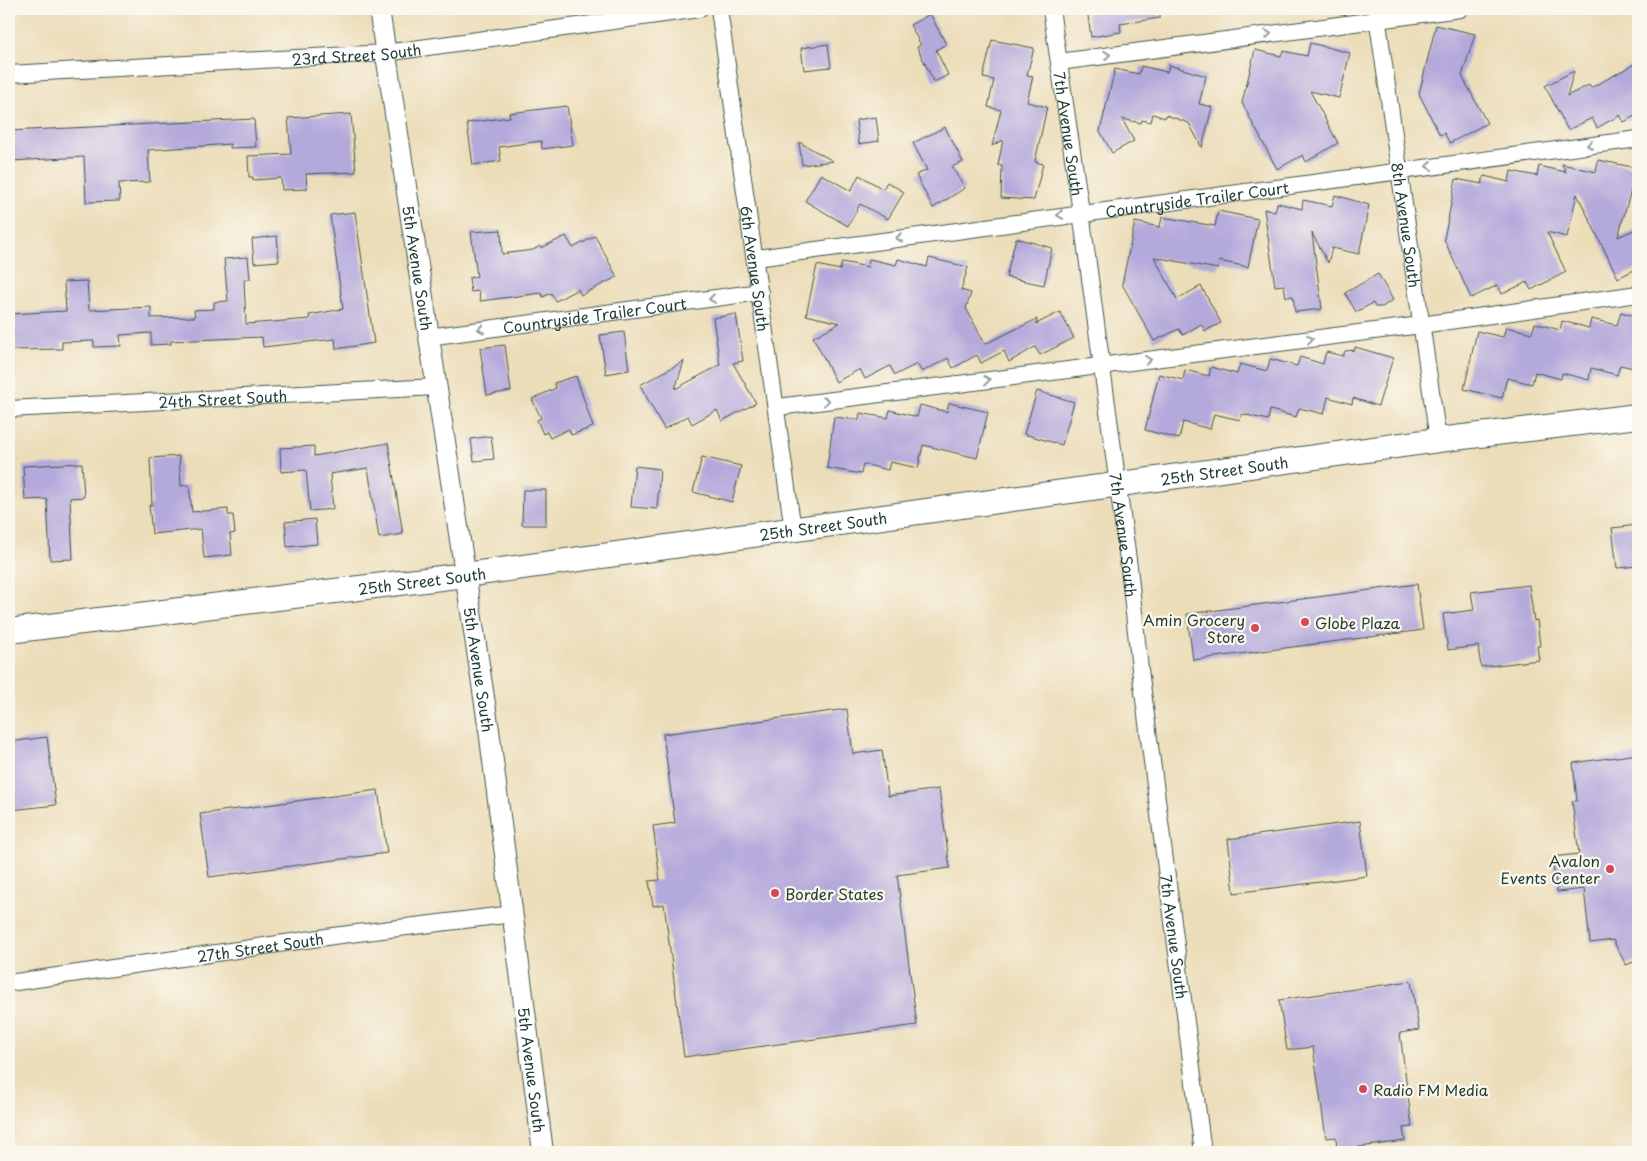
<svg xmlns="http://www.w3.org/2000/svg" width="1647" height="1161" viewBox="0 0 1647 1161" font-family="'Playpen Sans',sans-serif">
  <rect width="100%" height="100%" fill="#fbf7ec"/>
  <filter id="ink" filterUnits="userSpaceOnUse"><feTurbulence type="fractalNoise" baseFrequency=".02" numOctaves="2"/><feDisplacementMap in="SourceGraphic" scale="10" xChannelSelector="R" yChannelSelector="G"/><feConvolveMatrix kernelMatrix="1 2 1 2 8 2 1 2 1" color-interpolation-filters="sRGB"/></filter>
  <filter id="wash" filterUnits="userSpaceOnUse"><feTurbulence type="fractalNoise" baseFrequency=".0096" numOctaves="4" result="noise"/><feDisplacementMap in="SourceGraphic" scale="20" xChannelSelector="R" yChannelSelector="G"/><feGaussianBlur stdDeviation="1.12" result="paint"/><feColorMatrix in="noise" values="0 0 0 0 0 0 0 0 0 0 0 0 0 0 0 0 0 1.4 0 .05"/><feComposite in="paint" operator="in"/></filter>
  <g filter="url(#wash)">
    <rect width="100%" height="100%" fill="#ecddb9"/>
    <g id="blocks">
      <!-- building -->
      <path fill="#b4a9db" d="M1087,9H1160V18L1120,24L1121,32L1091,37Z
        M930,14L946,44L936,50L948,75L934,82L917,47L921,45L910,25Z
        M1436,25L1475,34L1462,76L1487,123L1450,143L1444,133L1440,135L1419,94Z
        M992,40L1034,48L1027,75L1033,76L1027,102L1047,107L1035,162L1043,164L1034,200L1001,198L1002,166L998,165L1003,140L992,146L1001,110L988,107L994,80L983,78Z
        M1310,43L1350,53L1339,98L1310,91L1338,143L1306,162L1303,155L1277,169L1242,103L1255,50L1281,56L1283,51L1307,56Z
        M828,44L831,67L804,70L801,48Z
        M1638,62V114L1624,122L1620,115L1597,128L1592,118L1568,130L1545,86L1574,71L1567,96L1589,85L1591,88Z
        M1169,65L1206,76L1199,104L1212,107L1202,148L1189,123L1166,115L1165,118L1153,114L1151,122L1142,120L1141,123L1122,119L1134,141L1112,153L1100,131L1115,69L1139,74L1141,66L1167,72Z
        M567,106L573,145L542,149L541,141L499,147L501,161L473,165L467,123L510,117L509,113Z
        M351,114L356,172L306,174L307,189L282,190L281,178L253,180V177H249L248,156L291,154L288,118Z
        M876,117L879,141L859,144L856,120Z
        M254,119L256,147L230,148V144L148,150L150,182L119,183L120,201L86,202L84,157L11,161L9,131Z
        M945,127L963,162L952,167L965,188L933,208L916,175L927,170L913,143Z
        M799,142L833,161L802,165Z
        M1598,160L1637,168L1618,237L1638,228V268L1618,278L1577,194L1567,237L1547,232L1566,272L1531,290L1527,282L1502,294L1498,285L1471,298L1444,239L1456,179L1482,184L1484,176L1509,182L1511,171L1537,176L1539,166L1566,172L1562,164L1596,172Z
        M821,174L851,191L859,175L883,189L887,182L904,192L888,219L860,204L848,226L805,201Z
        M1335,195L1369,205L1359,254L1332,248L1328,263L1312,233L1322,309L1295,312L1293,296L1286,297L1284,285L1275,286L1264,209L1275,212L1277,203L1302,209L1303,200L1332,206Z
        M1218,211L1258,219L1248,267L1219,261L1218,269L1154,257L1177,299L1201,286L1221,323L1205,331L1201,324L1183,335L1179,329L1154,341L1122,284L1135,222L1160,227L1162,217L1215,226Z
        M355,212L374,343L336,349L335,339L263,347L262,337L171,341V344L151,345V333L120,335L121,346L94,347V341L62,342V349L9,350V314L66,311L64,282L87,281L89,310L151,307V318L195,317L194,310L214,309V302L228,301L224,259L248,257L250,279L244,280L246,324L310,319L309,315L343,309L330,215Z
        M501,230L502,254L533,250L540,246L541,248L566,236L573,248L595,236L617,277L581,295L578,289L556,301L551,293L543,297L541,293L480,301L479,291L471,292L469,278L477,276L471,232Z
        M277,236L279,261L254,263L252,239Z
        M1016,238L1052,248L1044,285L1006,277Z
        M929,258L968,267L961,290L971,293L966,308L985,344L1037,319L1036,324L1060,312L1074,338L1040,355L1035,347L1009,362L1004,351L981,363L977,355L953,368L948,358L922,372L917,364L895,375L890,366L865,379L860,369L836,382L813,337L840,323L806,315L817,265L840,270L842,262L868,267L869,259L896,265L898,259L927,267Z
        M1378,274L1393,300L1382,307H1375L1373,303L1356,312L1345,293Z
        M1621,312L1638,317V369L1620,365L1617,375L1591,368L1589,380L1562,373L1561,379L1535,372L1532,384L1507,378L1502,398L1464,389L1477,331L1503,337L1506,327L1532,333L1535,323L1560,330L1562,321L1589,328L1591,319L1617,325Z
        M736,314L743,361L733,363L756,403L722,421L717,410L692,424L688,416L664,429L640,385L684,361L675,389L720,365L713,318Z
        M624,332L629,370L606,374L600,335Z
        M505,345L511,391L487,395L480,348Z
        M1355,347L1393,358L1378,406L1353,398L1352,404L1328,397L1324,414L1299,408L1296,417L1270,410L1268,420L1242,414L1240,420L1214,414L1210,429L1183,422L1179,439L1145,430L1159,374L1183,380L1185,370L1209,376L1211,367L1237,374L1240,364L1267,371L1270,359L1297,366L1300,357L1323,364L1326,352L1343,356L1345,351L1355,350Z
        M576,376L593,427L571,435L569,429L550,438L547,432L543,434L537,420L541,418L532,399L556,388L554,383Z
        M1037,391L1074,402L1062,445L1024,434Z
        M949,403L988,412L977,458L923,445L918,468L890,462L888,470L863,464L861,474L827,468L834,417L859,420L860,413L888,418L890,410L917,417L920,405L947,412Z
        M491,436L494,459L474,461L471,439Z
        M388,443L403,534L379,538L368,468L330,474L333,509L310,511L306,470L281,472L280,448L314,446V456Z
        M179,456L181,486L189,485L192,512L228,509V515H233L235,533L230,534L232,555L204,558L201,529L152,534L149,505H152L150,458Z
        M702,457L741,466L732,502L693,492Z
        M82,463L84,497L70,498L73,559L50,560L47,499L25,500L23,466Z
        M635,466L660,469L657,509L631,507Z
        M523,490H546V525H522Z
        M315,519L317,544L287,547L285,522Z
        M1638,525V566L1617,568L1612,528Z
        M1417,584L1423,630L1193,660L1187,614Z
        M1529,585L1534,621L1537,620L1540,646H1537L1539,660L1481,667L1478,646L1448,650L1443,614L1474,610L1471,592Z
        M847,709L853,754L882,750L888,796L939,789L950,868L897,875L917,1025L684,1057L664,904L653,906L649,881L660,880L653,826L675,823L663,734Z
        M47,737L56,805L11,810L9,742Z
        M1638,754V960L1626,965L1613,940L1590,943L1584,889L1557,892L1552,857L1579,854L1572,801H1577L1573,763Z
        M378,790L387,853L209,877L200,814Z
        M1360,821L1367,876L1234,893L1228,839Z
        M1411,981L1419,1030L1400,1033L1412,1127L1403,1128L1405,1141L1337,1150L1336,1137L1326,1138L1313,1047L1287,1050L1279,1000Z"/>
    </g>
  </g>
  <g filter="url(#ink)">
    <use href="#blocks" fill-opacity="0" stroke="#3e5548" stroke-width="1"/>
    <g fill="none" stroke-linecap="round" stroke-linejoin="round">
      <defs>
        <g id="minor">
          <path id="s1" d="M719,9L793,530"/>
          <path id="s2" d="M1051,9L1081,212L1129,567L1140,669L1203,1152"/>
          <path id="s3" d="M1376,9L1438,440"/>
          <path d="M1059,62L1460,9"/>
          <path id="s4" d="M9,74L385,53L699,9"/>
          <path id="s5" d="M756,258L1638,139"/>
          <path id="s6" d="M428,337L760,292"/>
          <path d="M778,407L1421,325L1638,294"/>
          <path id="s7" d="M9,409L436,387"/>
          <path id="s8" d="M9,983L333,936L513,914"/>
        </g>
        <g id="tertiary">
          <path id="s9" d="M379,9L489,730L543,1152"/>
        </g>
        <g id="secondary">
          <path id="s10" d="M9,631L465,575L1438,440L1638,416"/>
        </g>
      </defs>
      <!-- minor casing -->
      <use href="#minor" stroke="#3e5548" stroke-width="18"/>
      <!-- tertiary casing -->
      <use href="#tertiary" stroke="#3e5548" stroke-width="22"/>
      <!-- secondary casing -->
      <use href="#secondary" stroke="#3e5548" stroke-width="26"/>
      <!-- minor -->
      <use href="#minor" stroke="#fff" stroke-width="16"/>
      <!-- tertiary -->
      <use href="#tertiary" stroke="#fff" stroke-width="20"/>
      <!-- secondary -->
      <use href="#secondary" stroke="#fff" stroke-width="24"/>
    </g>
    <!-- one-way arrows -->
    <defs><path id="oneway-chevron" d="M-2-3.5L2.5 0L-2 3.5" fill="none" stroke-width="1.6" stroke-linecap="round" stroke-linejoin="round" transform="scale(1.25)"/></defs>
    <g stroke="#8f9e9a">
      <use href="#oneway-chevron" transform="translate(1268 34) rotate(-7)"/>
      <use href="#oneway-chevron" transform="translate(1107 55) rotate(-7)"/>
      <use href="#oneway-chevron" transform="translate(1590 145) rotate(173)"/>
      <use href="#oneway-chevron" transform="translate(1429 166) rotate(173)"/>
      <use href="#oneway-chevron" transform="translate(1060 215) rotate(172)"/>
      <use href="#oneway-chevron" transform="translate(899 238) rotate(172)"/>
      <use href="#oneway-chevron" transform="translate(712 299) rotate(172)"/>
      <use href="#oneway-chevron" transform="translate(481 329) rotate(172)"/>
      <use href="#oneway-chevron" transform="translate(1310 339) rotate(-7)"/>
      <use href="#oneway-chevron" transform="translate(1148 360) rotate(-7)"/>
      <use href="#oneway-chevron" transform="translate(987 380) rotate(-7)"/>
      <use href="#oneway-chevron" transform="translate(826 401) rotate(-7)"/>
    </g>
  </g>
  <!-- markers -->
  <g fill="#d1495b" stroke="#fbf7ec" stroke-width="2">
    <circle cx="1305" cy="622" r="5"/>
    <circle cx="1255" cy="628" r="5"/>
    <circle cx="1610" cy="869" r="5"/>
    <circle cx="775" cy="893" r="5"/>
    <circle cx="1363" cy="1089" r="5"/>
  </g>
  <g text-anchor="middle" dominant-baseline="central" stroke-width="4.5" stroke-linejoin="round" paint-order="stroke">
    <!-- street labels -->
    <g font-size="15" fill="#1f3d34" stroke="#fbf7ec">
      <text stroke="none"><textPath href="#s4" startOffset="348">23rd Street South</textPath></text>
      <text stroke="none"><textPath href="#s2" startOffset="126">7th Avenue South</textPath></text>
      <text stroke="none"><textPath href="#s5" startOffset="445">Countryside Trailer Court</textPath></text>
      <text stroke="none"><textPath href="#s3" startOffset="218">8th Avenue South</textPath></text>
      <text stroke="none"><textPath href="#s9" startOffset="262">5th Avenue South</textPath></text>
      <text stroke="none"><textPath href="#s1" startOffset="262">6th Avenue South</textPath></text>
      <text stroke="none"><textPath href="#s6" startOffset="168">Countryside Trailer Court</textPath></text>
      <text stroke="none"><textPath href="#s7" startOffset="214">24th Street South</textPath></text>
      <text stroke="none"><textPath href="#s10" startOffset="1226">25th Street South</textPath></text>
      <text stroke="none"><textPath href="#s10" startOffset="821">25th Street South</textPath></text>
      <text stroke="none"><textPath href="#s2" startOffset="531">7th Avenue South</textPath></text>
      <text stroke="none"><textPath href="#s10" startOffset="416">25th Street South</textPath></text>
      <text stroke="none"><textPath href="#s9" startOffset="668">5th Avenue South</textPath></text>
      <text stroke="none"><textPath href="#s2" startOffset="936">7th Avenue South</textPath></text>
      <text stroke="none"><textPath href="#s8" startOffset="254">27th Street South</textPath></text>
      <text stroke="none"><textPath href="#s9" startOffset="1072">5th Avenue South</textPath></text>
    </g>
    <!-- poi labels -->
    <g font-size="15" fill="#1f3d34" stroke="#fbf7ec" text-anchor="start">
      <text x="1245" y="619" text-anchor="end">Amin Grocery<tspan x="1245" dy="17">Store</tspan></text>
      <text x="1315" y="622">Globe Plaza</text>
      <text x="1600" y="860" text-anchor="end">Avalon<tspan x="1600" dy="17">Events Center</tspan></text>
      <text x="785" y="893">Border States</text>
      <text x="1373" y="1089">Radio FM Media</text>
    </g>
  </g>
  <!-- margin -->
  <rect width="1647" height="1161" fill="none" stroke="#fbf7ec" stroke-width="30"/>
</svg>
